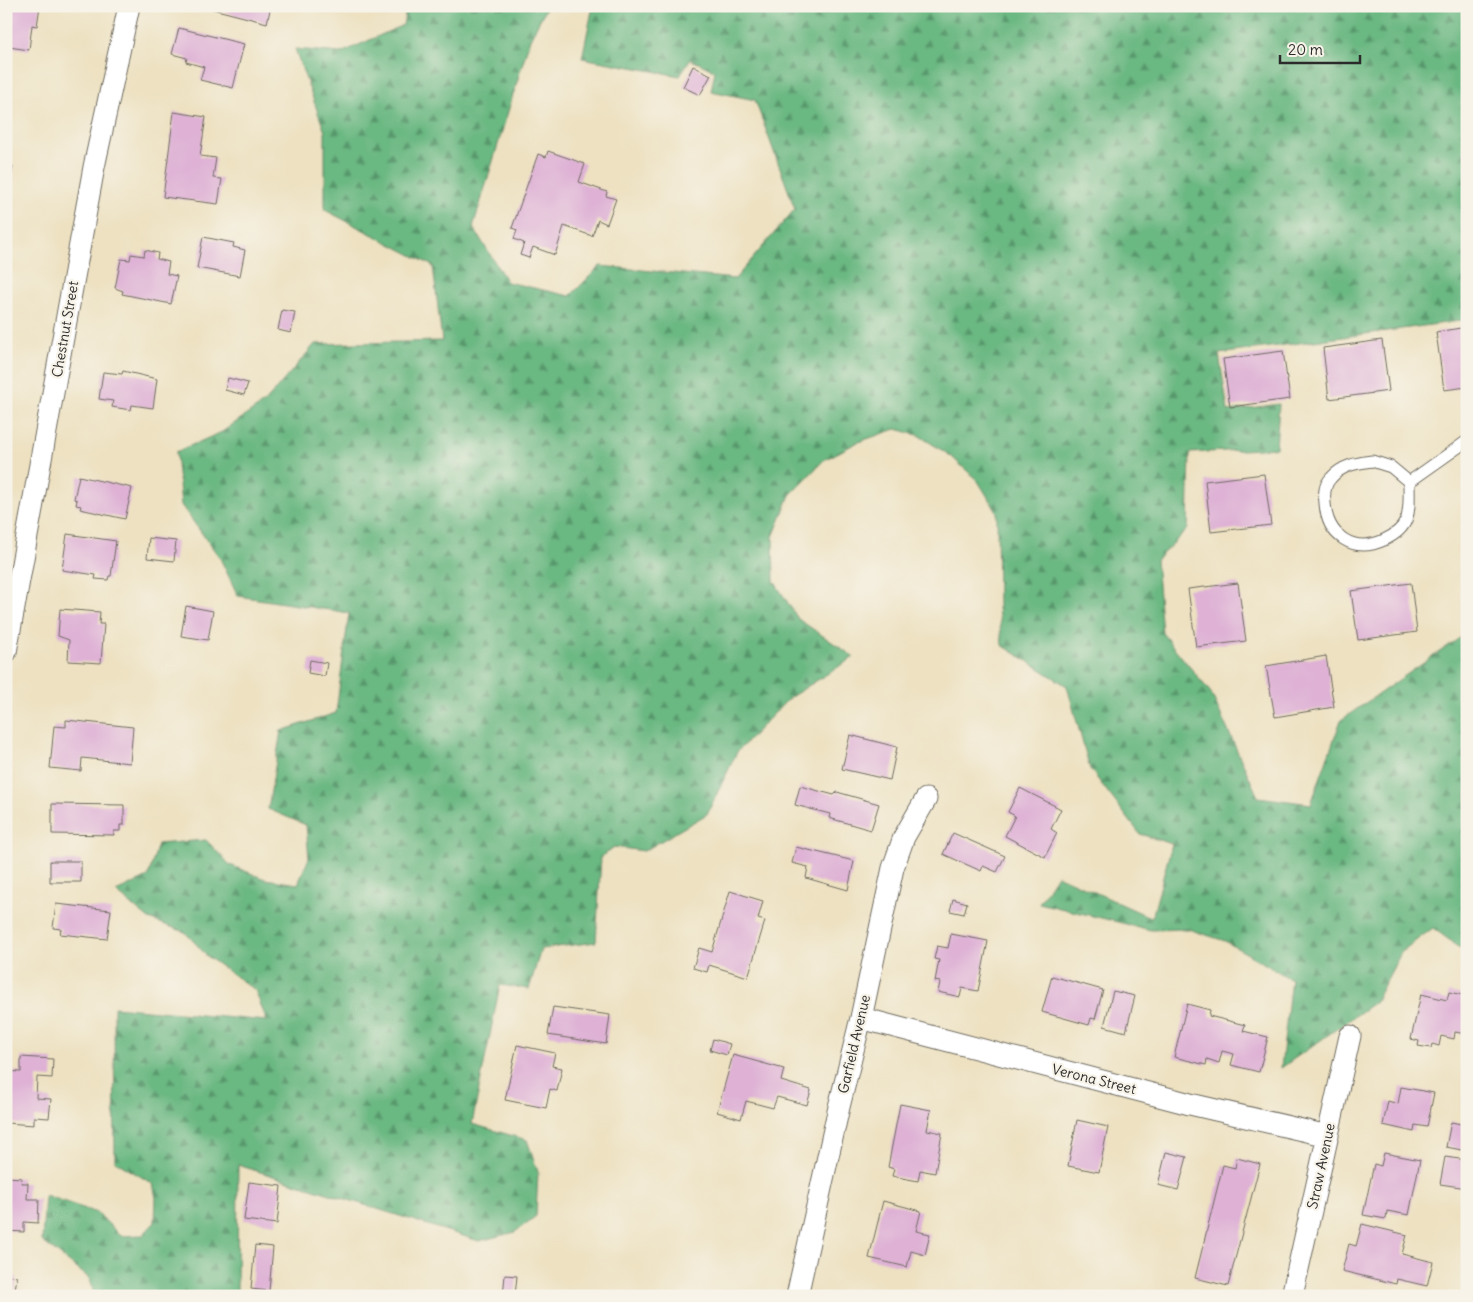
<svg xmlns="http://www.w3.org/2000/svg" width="1473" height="1302" viewBox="0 0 1473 1302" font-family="Delius,sans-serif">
  <defs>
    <pattern id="forest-firs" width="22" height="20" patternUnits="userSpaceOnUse" patternTransform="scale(1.25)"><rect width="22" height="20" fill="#6ab882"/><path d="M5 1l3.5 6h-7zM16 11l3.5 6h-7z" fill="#57966b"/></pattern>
  </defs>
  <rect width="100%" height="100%" fill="#f7f3e8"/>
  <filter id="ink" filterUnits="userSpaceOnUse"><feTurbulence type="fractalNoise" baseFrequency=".02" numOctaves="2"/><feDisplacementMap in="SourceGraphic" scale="10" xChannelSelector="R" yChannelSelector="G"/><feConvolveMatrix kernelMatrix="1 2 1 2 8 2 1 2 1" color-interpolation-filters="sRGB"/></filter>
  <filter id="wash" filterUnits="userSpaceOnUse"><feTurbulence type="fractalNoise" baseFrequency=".0096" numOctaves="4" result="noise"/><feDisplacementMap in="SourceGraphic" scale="20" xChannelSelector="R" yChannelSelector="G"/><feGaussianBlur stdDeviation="1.12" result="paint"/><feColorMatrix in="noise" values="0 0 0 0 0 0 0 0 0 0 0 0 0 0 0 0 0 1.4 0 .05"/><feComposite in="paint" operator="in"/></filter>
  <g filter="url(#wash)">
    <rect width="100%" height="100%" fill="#ede1c1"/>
    <!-- forest -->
    <path fill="url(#forest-firs)" stroke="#4a7256" d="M407,6H547L530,39L473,227L507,282L570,296L600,266L735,279L795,209L755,100L711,91L715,71L690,59L680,76L582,58L593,6H1467V320L1219,354L1228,411L1279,404L1276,448L1190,453L1188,529L1156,560L1162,633L1211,693L1258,797L1311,804L1341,720L1467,633V953L1433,928L1402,951L1375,1002L1281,1068L1291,979L1225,941L1188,929L1151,930L1039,903L1057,875L1152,918L1172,844L1140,834L1090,769L1067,686L1002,645L998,607L997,512L978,481L951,456L918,435L896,429L858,442L824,460L790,495L773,537L774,581L798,619L854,657L789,698L737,752L707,814L644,851L614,847L601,857L596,942L541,949L529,989L500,985L472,1124L527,1140L538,1172L536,1216L515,1232L479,1241L238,1165L237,1296H95L89,1278L42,1241L45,1195L97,1213L121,1236L143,1235L155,1222L156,1198L153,1184L115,1161L114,1007L267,1021L255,990L208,957L185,932L149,919L116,892L148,877L158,844L206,840L230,865L265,879L298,884L309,858L306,825L268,809L281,731L336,713L349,613L238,596L220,558L181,505L176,452L222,432L265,402L315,344L442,341L433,266L325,210V132L295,49L341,53L403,25Z"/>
    <g id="blocks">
      <!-- building -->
      <path fill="#deb1d5" d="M6,6H40L37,26L32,25L29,50L9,47L11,38L6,37Z
        M214,6H271L267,23L213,9Z
        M179,28L244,44L233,88L200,80L204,67L186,62L187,58L172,54Z
        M693,66L711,75L700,95L683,87Z
        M174,112L206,117L200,156L216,158L213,178L222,179L218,204L163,197Z
        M548,151L585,164L579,182L607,192L606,196L616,199L607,224L598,220L592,236L564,226L555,255L533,247L529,258L520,255L524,243L514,239L517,230L512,228L538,154L546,157Z
        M6,165L13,166L7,202H6Z
        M203,237L234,243L233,247L245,250L240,276L197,268Z
        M145,250L158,253L157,259L169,262L167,274L177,276L171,304L122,294L123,291L115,288L121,259L130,260L131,254L144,256Z
        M282,310L295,312L291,333L278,330Z
        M1467,327V387L1444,390L1436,332Z
        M1382,340L1389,391L1329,399L1323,348Z
        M1283,351L1290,399L1230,407L1223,359Z
        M123,371L157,379L153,408L132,405L131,410L112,407L113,401L99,399L103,372L122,374Z
        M228,378L248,383L244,395L225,390Z
        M1264,474L1271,525L1211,532L1205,481Z
        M79,476L132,488L125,519L80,509L81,506L76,505L77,500L74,499Z
        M67,534L116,541L111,576H109L108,580L95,579L96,575L62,570Z
        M149,538L176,541L174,561L147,558Z
        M1238,583L1246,641L1196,647L1188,589Z
        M1411,583L1417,632L1358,640L1351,591Z
        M186,606L213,611L208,640L181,636Z
        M60,609L100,612L99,624H104L101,663L68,661L69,640L58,636Z
        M1326,656L1334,707L1275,717L1266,666Z
        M310,660L327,663L325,676L308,673Z
        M66,720L133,727L130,763L82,758L81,771L50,768L54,726L66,727Z
        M850,735L897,747L890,780L842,769Z
        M800,786L834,795L837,792L879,804L871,830L829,818L830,814L795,805Z
        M1020,788L1061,809L1051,829L1057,833L1045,857L1005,836L1015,816L1008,812Z
        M52,804L124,805V825H120V831H114V835L52,834Z
        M953,833L1005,856L997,872L983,866L981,871L943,854Z
        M796,847L854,861L848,890L806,878L808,867L792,863Z
        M50,861H81V882H50Z
        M730,891L763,901L758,919L765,921L748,977L709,965L707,972L693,968L699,948L712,952Z
        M953,899L967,903L964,914L950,911Z
        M56,904L111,910L107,939L60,934L61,929L53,928Z
        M951,934L988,941L978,991L962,988L960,997L938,992L940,982L935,981L939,960L934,959L937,946L948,948Z
        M1052,976L1103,990L1095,1019L1091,1018L1089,1025L1042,1012Z
        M1113,991L1135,996L1126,1032L1104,1026Z
        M1449,992L1467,996L1466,1034L1455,1032L1454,1039L1441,1036L1439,1046L1432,1044L1431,1048L1418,1046L1419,1041L1411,1039L1421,994L1447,1000Z
        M1187,1004L1210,1010L1209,1016L1245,1025L1243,1031L1268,1037L1259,1072L1231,1065L1234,1054L1222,1051L1219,1063L1207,1059L1206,1065L1174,1057Z
        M553,1007L610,1015L606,1044L548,1035Z
        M713,1039L730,1044L727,1055L710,1050Z
        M517,1045L555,1053L552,1066L562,1068L557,1091L550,1089L546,1108L505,1100Z
        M733,1055L784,1069L781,1081L811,1090L807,1105L777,1097L773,1108L746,1101L741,1119L717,1112Z
        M21,1057L53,1059L52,1078L37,1077L36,1098L51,1099L49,1118L34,1117V1125L6,1123V1071L21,1072Z
        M1401,1087L1434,1093L1427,1127L1415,1125L1414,1132L1383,1125L1388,1101L1398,1104Z
        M900,1104L931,1110L927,1130L942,1133L935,1173L920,1170L918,1181L892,1176L894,1169L888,1167Z
        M1077,1120L1108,1127L1099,1172L1068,1166Z
        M1451,1122L1467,1125V1151L1446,1147Z
        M1166,1152L1187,1157L1178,1190L1158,1185Z
        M1384,1153L1420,1160L1409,1215L1387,1211L1386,1219L1363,1215L1374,1164L1381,1166Z
        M1445,1157L1467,1160V1188L1440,1184Z
        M1237,1158L1260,1164L1228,1286L1195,1278L1223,1165L1235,1168Z
        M6,1177L22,1178L21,1183H28L27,1199H39L38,1223L24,1222V1232L6,1231Z
        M249,1182L281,1186L277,1224L244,1220Z
        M883,1201L921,1211L916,1231L930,1234L925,1255L911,1251L907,1267L869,1258Z
        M1362,1224L1407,1235L1402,1254L1433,1262L1427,1286L1397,1279L1396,1284L1342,1271L1349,1244L1356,1246Z
        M255,1245L273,1247L269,1291L251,1289Z
        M6,1275L17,1277L14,1296H6Z
        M505,1275L517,1276L515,1296H503Z"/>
    </g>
  </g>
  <g filter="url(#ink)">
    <use href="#blocks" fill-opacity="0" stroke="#6f6b60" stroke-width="1"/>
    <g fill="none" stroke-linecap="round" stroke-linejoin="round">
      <defs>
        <path id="lane" d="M1372,461L1391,467L1409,482C1409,509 1413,527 1384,540C1353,554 1327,536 1325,503C1324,494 1324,485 1331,478C1342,465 1357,463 1372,461Z
          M1409,482L1467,441"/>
        <path id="street" d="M6,652L94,167L129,6
          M861,1018L1190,1104L1328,1136
          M797,1296L839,1107L861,1018L893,868L904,837L926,799
          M1292,1296L1350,1036"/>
      </defs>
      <!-- lane casing -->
      <use href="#lane" stroke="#6f6b60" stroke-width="13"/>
      <!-- street casing -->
      <use href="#street" stroke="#6f6b60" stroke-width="23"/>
      <!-- lane -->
      <use href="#lane" stroke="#fff" stroke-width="11"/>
      <!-- street -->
      <use href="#street" stroke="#fff" stroke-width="21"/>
    </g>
  </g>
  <g text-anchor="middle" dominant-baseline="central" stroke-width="4.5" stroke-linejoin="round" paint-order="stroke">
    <!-- street labels -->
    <g font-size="14" fill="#2b2b2b" stroke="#f7f3e8">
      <text transform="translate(65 329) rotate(-80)">Chestnut Street</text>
      <text transform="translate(854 1044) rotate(-77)">Garfield Avenue</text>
      <text transform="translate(1094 1079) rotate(14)">Verona Street</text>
      <text transform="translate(1321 1166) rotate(-78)">Straw Avenue</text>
    </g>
  </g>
  <!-- margin -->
  <rect width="1473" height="1302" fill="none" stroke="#f7f3e8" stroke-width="25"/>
  <!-- scale -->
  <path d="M1280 55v8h80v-8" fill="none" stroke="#2b2b2b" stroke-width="2.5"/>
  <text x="1288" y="55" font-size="15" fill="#2b2b2b" stroke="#f7f3e8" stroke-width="4" paint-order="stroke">20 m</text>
</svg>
